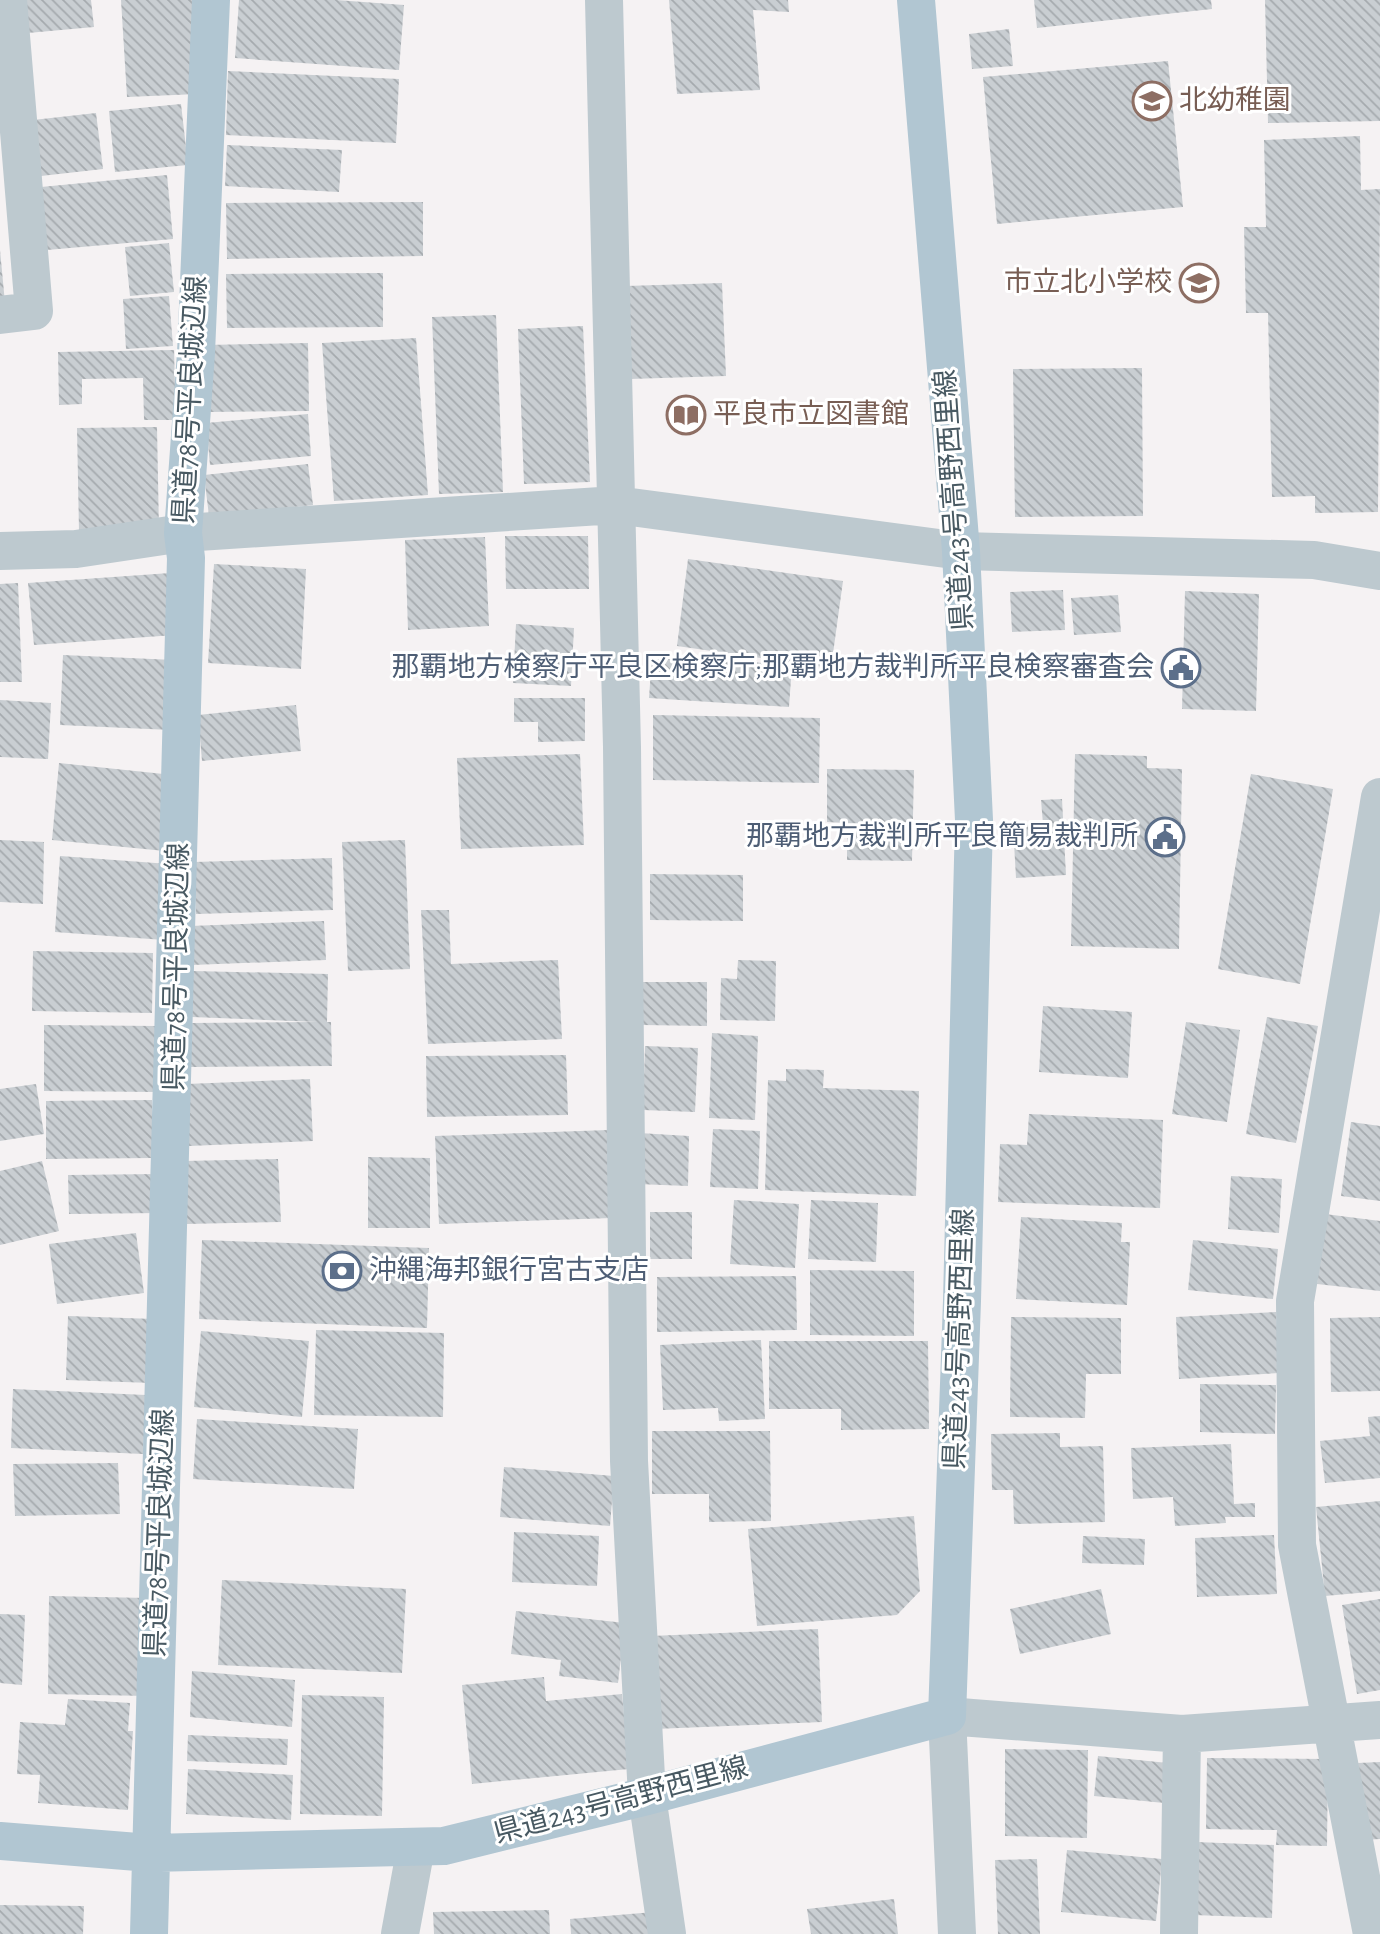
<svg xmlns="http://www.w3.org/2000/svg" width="1380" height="1934" viewBox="0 0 1380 1934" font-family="'Alegreya Sans','Noto Sans JP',sans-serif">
  <defs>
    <pattern id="building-back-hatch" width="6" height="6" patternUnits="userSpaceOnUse" patternTransform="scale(1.75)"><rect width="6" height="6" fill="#c9ced2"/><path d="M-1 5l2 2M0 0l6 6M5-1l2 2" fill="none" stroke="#a5aaae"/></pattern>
  </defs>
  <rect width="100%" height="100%" fill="#f5f2f3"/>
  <!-- building -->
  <path fill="url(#building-back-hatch)" d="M25,0H91L94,27L28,33Z
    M121,0H193L198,94L127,97Z
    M239,0H336L404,5L399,70L235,58Z
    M669,0H788L789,12L753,10L760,90L677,94Z
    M1034,0H1211L1212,9L1037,28Z
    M1265,0H1380V121L1268,123Z
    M1009,29L1013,66L972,69L969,34Z
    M1168,61L1183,207L997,224L983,77Z
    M228,71L399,79L396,143L226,135Z
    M181,104L188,165L115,172L109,111Z
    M96,113L103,169L41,176L33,120Z
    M1360,136L1361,190L1380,189L1378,512L1315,513V496L1272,497L1268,313H1246L1244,227H1266L1264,140Z
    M227,145L342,150L339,192L225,186Z
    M167,175L173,239L47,250L41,187Z
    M423,202V256L227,259L226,203Z
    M169,243L174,292L130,296L125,247Z
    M0,250L5,303L0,304Z
    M383,273V327L227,328L226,274Z
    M722,283L726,376L630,379L626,286Z
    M169,296L173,346L126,349L123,299Z
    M496,315L503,492L439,494L432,317Z
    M583,326L590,482L524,484L518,329Z
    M416,338L428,495L334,501L322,343Z
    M308,343L309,411L207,412L205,345Z
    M174,350L176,420H144L143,378L82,379V404L59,405L58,352Z
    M1142,368L1143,516L1015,517L1013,369Z
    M308,414L311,456L210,465L206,423Z
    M157,427L159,531H79L77,428Z
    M308,464L313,505L209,516L204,475Z
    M505,536H588L589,589H506Z
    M485,537L489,626L408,630L405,540Z
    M688,559L843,581L831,668L677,646Z
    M214,564L306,569L301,669L208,663Z
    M170,573L175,635L34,645L28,583Z
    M18,583L22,682H0V584Z
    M1063,590L1065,630L1012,632L1010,592Z
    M1185,591L1259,594L1256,711L1182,709Z
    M1118,595L1121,632L1074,635L1071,598Z
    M516,624L574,628L571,686L513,683Z
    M63,655L174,660L171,730L60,725Z
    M652,655L792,665L789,707L649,698Z
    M514,698H585V741L538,742V722H514Z
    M0,700L51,703L48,759L0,757Z
    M296,705L301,751L202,761L198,715Z
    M653,715L820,718L819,783L653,780Z
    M580,754L584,845L461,849L457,758Z
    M1075,754L1147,756V768L1182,769L1179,949L1071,946Z
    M59,763L173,775L165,851L52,840Z
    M827,769L914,770L912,861L847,860V823L827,822Z
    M1251,774L1333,789L1300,984L1218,969Z
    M1062,799L1066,875L1016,878L1013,825L1043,824L1041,800Z
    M0,840L44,842L43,904L0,902Z
    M405,840L410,969L348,971L342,842Z
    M60,856L169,864L164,940L55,932Z
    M332,858L333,910L196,914L194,862Z
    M650,874L743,875V921L650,920Z
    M421,910H449L451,964L558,960L562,1039L428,1044Z
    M324,921L326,960L192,965L190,926Z
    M33,951L153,953L152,1013L32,1011Z
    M738,960L776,961L775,1021L720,1020L721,978L737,979Z
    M193,971L328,974L327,1022H331L332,1066L191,1067V1023L318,1022L192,1017Z
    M642,982H707V1026L642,1025Z
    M1043,1006L1132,1012L1128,1078L1039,1072Z
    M1267,1017L1318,1026L1296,1143L1246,1134Z
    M1186,1022L1240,1030L1227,1122L1172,1114Z
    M44,1025L157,1026L156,1092L44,1091Z
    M712,1033L758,1036L755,1120L709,1118Z
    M645,1046L698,1048L695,1112L643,1110Z
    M566,1055L568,1115L427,1117L426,1056Z
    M786,1069L824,1070L823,1088L919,1091L916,1196L765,1190L768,1080L786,1081Z
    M310,1079L313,1141L189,1146L186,1084Z
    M36,1084L44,1134L0,1141V1089Z
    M152,1100V1158L46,1159V1101Z
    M1029,1114L1163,1120L1160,1208L998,1202L1000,1144L1027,1145Z
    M1351,1122L1380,1126V1201L1341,1196Z
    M713,1129L760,1131L758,1189L710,1187Z
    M609,1130L612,1218L439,1224L435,1136Z
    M639,1133L689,1136L688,1186L637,1184Z
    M368,1157L430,1158V1228H368Z
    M278,1159L281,1222L186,1224L184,1161Z
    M42,1161L59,1231L0,1245V1171Z
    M159,1174L160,1213L69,1214L68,1175Z
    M1231,1176L1282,1179L1279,1233L1228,1229Z
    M734,1200L799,1204L795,1268L730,1264Z
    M811,1200L878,1203L876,1262L808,1259Z
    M650,1212H692V1259H650Z
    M1325,1214L1380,1221V1291L1317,1284Z
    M1021,1217L1122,1223L1121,1242H1130L1127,1305L1016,1299Z
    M136,1233L144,1293L57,1304L49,1244Z
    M202,1240L429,1248L427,1328L199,1319Z
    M1193,1240L1278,1249L1273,1299L1188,1290Z
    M810,1270L914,1271V1336L810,1335Z
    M796,1276L797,1330L657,1332V1277Z
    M1276,1312L1280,1373L1179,1379L1176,1317Z
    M68,1316L154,1319L152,1383L66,1380Z
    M1011,1317L1121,1318V1374H1086L1085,1418L1010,1417Z
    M1380,1317V1391L1331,1392L1330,1318Z
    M316,1330L444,1333L443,1417L314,1415Z
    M201,1331L309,1341L302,1417L194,1407Z
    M761,1340L765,1419L719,1421L718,1408L663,1410L660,1345Z
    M769,1341H928L929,1429L841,1430V1409H769Z
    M1200,1384L1276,1385L1275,1434L1200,1432Z
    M13,1389L146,1395L143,1454L11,1448Z
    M1380,1416V1478L1325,1483L1320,1441L1370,1436L1368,1417Z
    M197,1419L358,1429L354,1489L193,1479Z
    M652,1431H770L771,1521L709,1522V1494H652Z
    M1060,1433V1447L1103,1446L1105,1522L1014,1524L1013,1490H992L991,1434Z
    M1231,1444L1234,1504L1255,1503V1517H1225L1226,1523L1175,1526L1173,1497L1133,1499L1131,1448Z
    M118,1463L120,1514L15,1516L13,1464Z
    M504,1467L614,1476L610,1526L500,1517Z
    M1380,1501V1591L1325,1596L1316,1507Z
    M914,1516L920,1591L897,1615L757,1626L748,1529Z
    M514,1532L599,1536L597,1586L512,1582Z
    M1274,1535L1277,1594L1197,1597L1195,1538Z
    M1083,1536L1145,1539L1144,1565L1082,1563Z
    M222,1580L406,1589L402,1673L218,1665Z
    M1101,1589L1111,1634L1020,1654L1010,1609Z
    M49,1596L148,1598L147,1696L48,1694Z
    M1380,1599V1690L1357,1694L1342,1605Z
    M516,1611L625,1623L618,1683L559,1676L561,1660L511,1654Z
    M0,1614L25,1615L22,1685L0,1683Z
    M818,1629L822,1722L655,1729L651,1636Z
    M192,1671L295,1680L292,1727L190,1717Z
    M544,1677L546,1701L622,1694L629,1769L472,1784L462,1685Z
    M302,1695L384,1697L382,1816L300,1814Z
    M68,1699L130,1703L128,1731H133L128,1810L38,1803L40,1775L17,1774L20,1722L65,1725Z
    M188,1735L288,1739L287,1765L187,1761Z
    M1005,1749L1088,1750L1087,1838L1005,1836Z
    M1098,1756L1168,1763L1164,1803L1094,1796Z
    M1207,1758L1328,1759L1327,1846L1276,1845L1277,1830L1206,1829Z
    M1380,1762V1839L1364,1840L1358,1763Z
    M188,1769L293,1775L291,1820L186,1814Z
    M1196,1842L1274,1845L1272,1918L1194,1915Z
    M1067,1850L1162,1859L1156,1921L1061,1912Z
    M1037,1859L1040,1934H998L995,1860Z
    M894,1899L898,1934H811L807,1909Z
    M0,1905L84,1906L83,1934H0Z
    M549,1910L550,1934H434L433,1912Z
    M654,1912L656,1934H571L570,1919Z"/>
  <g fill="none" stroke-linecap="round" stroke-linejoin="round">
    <!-- minor -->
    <path stroke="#bdc9cf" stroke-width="38" d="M604,0L622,747L629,1461L647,1796L667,1934
      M0,315L34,311L8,0
      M0,551L76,549L183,533L616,505L961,551L1314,560L1380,571
      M400,1934L416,1847
      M957,1934L947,1716L1182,1734L1380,1720
      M1179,1934L1182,1734
      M1372,1934L1297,1545L1295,1301L1380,797"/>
    <!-- major -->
    <path stroke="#b1c6d2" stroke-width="38" d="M0,1841L150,1853L444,1846L647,1796L947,1716L962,1301L974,820L961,551L916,0
      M149,1934L186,558L183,533L196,353L211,0"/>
  </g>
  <!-- icons -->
  <defs>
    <symbol id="school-ring" viewBox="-11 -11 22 22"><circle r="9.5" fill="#fff" stroke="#8d6e63" stroke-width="1.5"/><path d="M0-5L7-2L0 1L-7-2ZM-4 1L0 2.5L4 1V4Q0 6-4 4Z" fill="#8d6e63"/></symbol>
    <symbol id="library-ring" viewBox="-11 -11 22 22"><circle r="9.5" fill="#fff" stroke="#8d6e63" stroke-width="1.5"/><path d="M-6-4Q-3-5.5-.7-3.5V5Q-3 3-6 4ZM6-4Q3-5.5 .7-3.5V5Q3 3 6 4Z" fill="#8d6e63"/></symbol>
    <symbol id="civic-ring" viewBox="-11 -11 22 22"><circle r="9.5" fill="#fff" stroke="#5c6f8a" stroke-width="1.5"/><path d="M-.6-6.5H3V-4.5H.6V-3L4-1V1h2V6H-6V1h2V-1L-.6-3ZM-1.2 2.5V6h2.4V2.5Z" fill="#5c6f8a"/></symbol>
    <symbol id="bank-ring" viewBox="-11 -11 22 22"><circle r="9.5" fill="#fff" stroke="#5c6f8a" stroke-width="1.5"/><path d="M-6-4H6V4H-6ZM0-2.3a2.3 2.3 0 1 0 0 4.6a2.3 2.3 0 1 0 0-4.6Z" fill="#5c6f8a"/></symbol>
  </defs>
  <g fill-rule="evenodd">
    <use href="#school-ring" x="1130" y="79" width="44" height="44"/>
    <use href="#school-ring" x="1177" y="261" width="44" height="44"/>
    <use href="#library-ring" x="664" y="393" width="44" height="44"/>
    <use href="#civic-ring" x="1159" y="646" width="44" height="44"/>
    <use href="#civic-ring" x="1143" y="815" width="44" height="44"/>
    <use href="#bank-ring" x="320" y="1249" width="44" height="44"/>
  </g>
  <g text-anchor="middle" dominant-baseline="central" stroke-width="6" stroke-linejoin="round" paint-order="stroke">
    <!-- education labels -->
    <g font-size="28" fill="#785e54" stroke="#fff" text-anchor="start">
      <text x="1179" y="101">北幼稚園</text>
      <text x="1172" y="283" text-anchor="end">市立北小学校</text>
      <text x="713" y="415">平良市立図書館</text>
    </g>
    <!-- street labels -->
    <g font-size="28" fill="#485962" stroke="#fff">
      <text transform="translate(191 400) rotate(-87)">県道78号平良城辺線</text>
      <text transform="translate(955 500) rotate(-94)">県道243号高野西里線</text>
      <text transform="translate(177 967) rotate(-89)">県道78号平良城辺線</text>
      <text transform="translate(960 1339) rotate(-88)">県道243号高野西里線</text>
      <text transform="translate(160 1533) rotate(-88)">県道78号平良城辺線</text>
      <text transform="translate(621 1801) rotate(-15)">県道243号高野西里線</text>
    </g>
    <!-- service labels -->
    <g font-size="28" fill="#4e5e75" stroke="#fff" text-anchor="end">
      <text x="1154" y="668">那覇地方検察庁平良区検察庁;那覇地方裁判所平良検察審査会</text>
      <text x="1138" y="837">那覇地方裁判所平良簡易裁判所</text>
      <text x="369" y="1271" text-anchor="start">沖縄海邦銀行宮古支店</text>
    </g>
  </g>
</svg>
